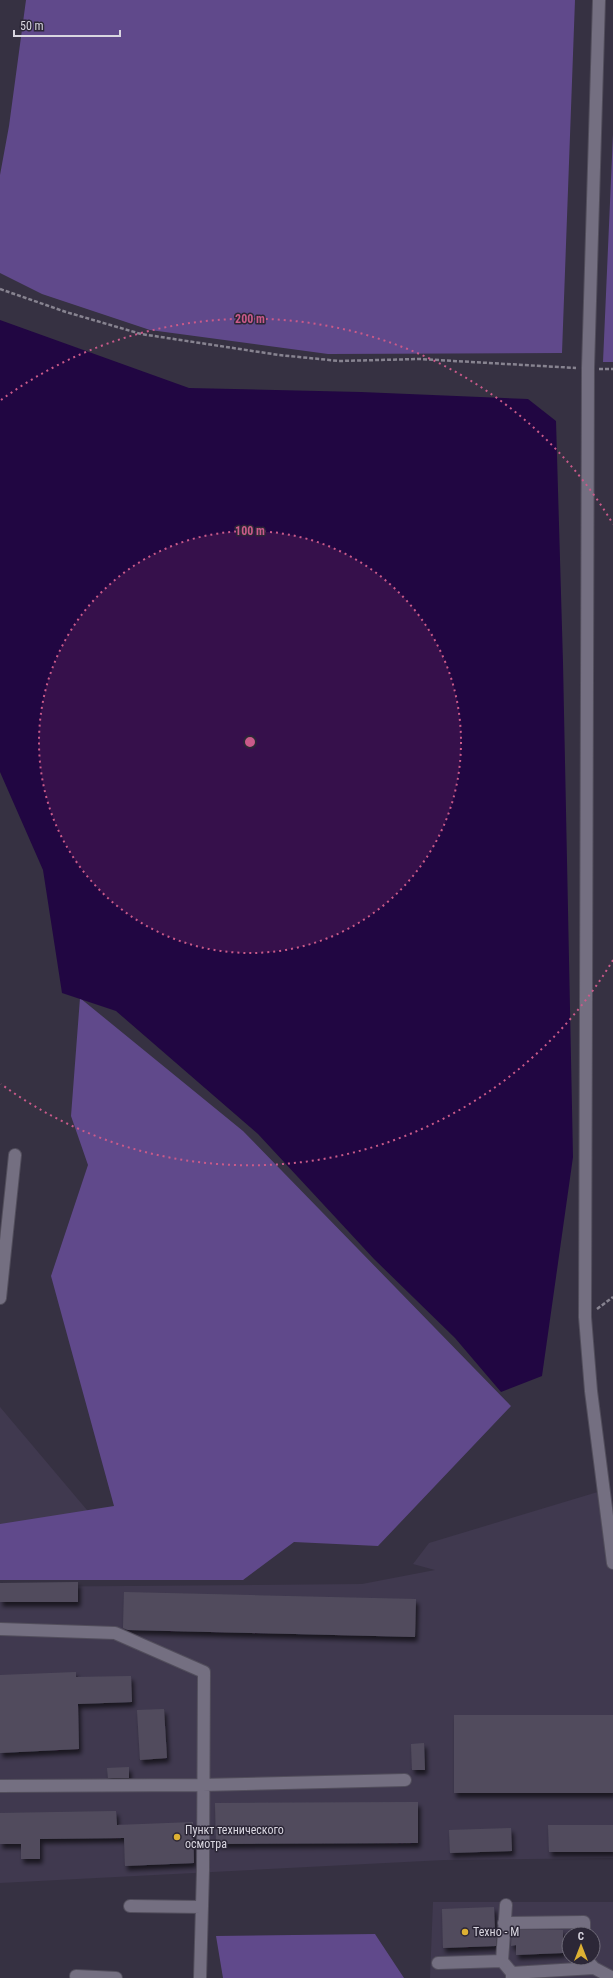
<svg xmlns="http://www.w3.org/2000/svg" width="613" height="1978" viewBox="0 0 613 1978" font-family="'Roboto Condensed',sans-serif">
  <defs>
    <filter id="shadow"><feDropShadow dx="2.5" dy="4.5" stdDeviation="2" flood-color="#0009"/></filter>
  </defs>
  <rect width="100%" height="100%" fill="#363142"/>
  <!-- built -->
  <path fill="#40394f" fill-rule="evenodd" d="M0,1407L114,1542L0,1545Z
    M601,1491L613,1539V1858L444,1860L0,1883V1587L362,1584L435,1570L413,1564L429,1543Z
    M433,1902H613V1978H430ZM569,1934H593V1958H569Z"/>
  <!-- green -->
  <path fill="#60498b" d="M26,0H575L562,353L328,354L150,330L42,294L0,273V175L9,126Z
    M613,134V362H603Z
    M80,998L243,1131L511,1406L378,1546L294,1542L243,1580H0V1524L114,1506L51,1276L88,1165L71,1116Z
    M375,1934L404,1978H223L216,1936Z"/>
  <!-- water -->
  <path fill="#210642" d="M0,320L189,388L361,392L528,399L556,421L563,663L573,1157L542,1376L501,1392L455,1338L374,1259L258,1134L116,1011L62,993L43,870L0,772Z"/>
  <!-- building -->
  <path fill="#514c5d" filter="url(#shadow)" d="M78,1582V1602H0V1583Z
    M124,1592L416,1599L415,1637L128,1630L123,1628Z
    M76,1672V1677L131,1676L132,1702L78,1704L79,1749L0,1753V1675Z
    M164,1709L167,1758L140,1760L137,1710Z
    M454,1715H613V1793H454Z
    M424,1743L425,1770H412L411,1744Z
    M129,1767V1778H108L107,1768Z
    M418,1802V1843L216,1844L215,1803Z
    M116,1811L117,1825L193,1822L194,1863L125,1866L124,1838L40,1839V1859H21V1844H0V1813Z
    M548,1825H613V1852H549Z
    M511,1828L512,1851L450,1853L449,1830Z
    M494,1907L495,1930H497L496,1946L443,1948L442,1909Z
    M512,1930H563V1953L516,1955V1945L511,1946Z"/>
  <g fill="none" stroke-linecap="round" stroke-linejoin="round">
    <defs>
      <path id="minor" d="M599,0L588,368L585,1317L591,1391L613,1563
        M0,1298L15,1155
        M0,1629L115,1633L204,1672L203,1870L200,1978
        M0,1786L202,1785L405,1780
        M130,1906L202,1907
        M504,1923L584,1922V1934
        M585,1958L594,1968L613,1978
        M502,1961L506,1905
        M438,1963L502,1961L512,1973V1978
        M512,1973L594,1968
        M76,1976L116,1978"/>
    </defs>
    <!-- minor casing -->
    <use href="#minor" stroke="#524e5c" stroke-width="14"/>
    <!-- path -->
    <path stroke="#878390" stroke-width="2.5" stroke-dasharray="4 2" stroke-linecap="butt" d="M0,289L66,312L141,334L279,355L339,361L420,359L576,368
      M599,369H613
      M597,1309L613,1297"/>
    <!-- minor -->
    <use href="#minor" stroke="#746f81" stroke-width="12"/>
  </g>
  <!-- distance rings -->
  <circle cx="250" cy="742" r="211" fill="#ca5a8a" fill-opacity=".12"/>
  <g fill="none" stroke="#ca5a8a" stroke-width="2" stroke-dasharray="2 4">
    <circle cx="250" cy="742" r="211"/>
    <path d="M613 960A423 423 0 0 1 1 1084M1 400A423 423 0 0 1 613 524"/>
  </g>
  <!-- markers -->
  <g fill="#ddb133" stroke="#2c2737" stroke-width="1.5">
    <circle cx="177" cy="1837" r="4"/>
    <circle cx="465" cy="1932" r="4"/>
  </g>
  <g text-anchor="middle" dominant-baseline="central" stroke-width="3" stroke-linejoin="round" paint-order="stroke">
    <!-- poi labels -->
    <g font-size="12" fill="#d9d6e0" stroke="#2c2737" text-anchor="start">
      <text x="185" y="1830">Пункт технического<tspan x="185" dy="14">осмотра</tspan></text>
      <text x="473" y="1932">Техно - М</text>
    </g>
  </g>
  <circle cx="250" cy="742" r="6" fill="#ca5a8a" stroke="#2c2737" stroke-width="2"/>
  <g font-size="12" text-anchor="middle" font-weight="bold" fill="#ca5a8a" stroke="#2c2737" stroke-width="3" stroke-linejoin="round" paint-order="stroke">
    <text x="250" y="323">200 m</text>
    <text x="250" y="535">100 m</text>
  </g>
  <!-- north arrow -->
  <g transform="translate(581 1946)"><circle r="19" fill="#2c2737" stroke="#716d7b"/>
  <path d="M0-3L7 15L0 10L-7 15Z" fill="#ddb133"/>
  <text y="-6" font-size="11" font-weight="bold" text-anchor="middle" fill="#d9d6e0">С</text>
  </g>
  <!-- scale -->
  <path d="M14 30v6h106v-6" fill="none" stroke="#d9d6e0" stroke-width="2"/>
  <text x="20" y="30" font-size="12" fill="#d9d6e0" stroke="#2c2737" stroke-width="3" paint-order="stroke">50 m</text>
</svg>
